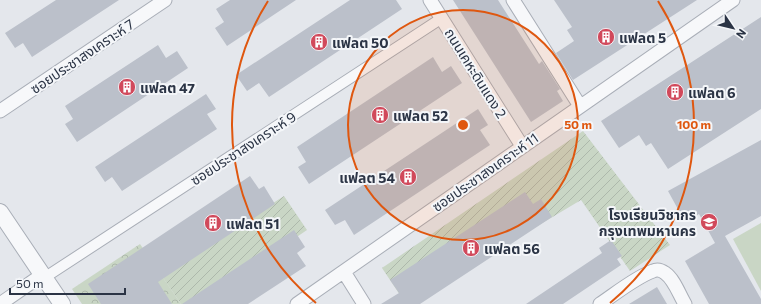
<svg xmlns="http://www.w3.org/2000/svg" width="761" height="304" viewBox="0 0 761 304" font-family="Commissioner,'Noto Sans Thai',sans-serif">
  <defs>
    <pattern id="forest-crowns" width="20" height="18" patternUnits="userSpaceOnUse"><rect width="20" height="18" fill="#c9d6c5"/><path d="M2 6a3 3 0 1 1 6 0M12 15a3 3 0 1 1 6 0" fill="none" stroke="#adb8ab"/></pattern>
    <pattern id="garden-furrows" width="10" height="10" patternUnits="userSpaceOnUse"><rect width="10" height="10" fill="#c9d6c5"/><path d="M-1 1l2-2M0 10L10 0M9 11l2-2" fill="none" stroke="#adb8ab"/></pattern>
  </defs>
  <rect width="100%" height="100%" fill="#e4e7ec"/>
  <!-- grass -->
  <path fill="#c9d6c5" d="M761,223V291L733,239Z"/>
  <!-- forest -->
  <path fill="url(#forest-crowns)" d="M140,244L181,304H82L72,289Z"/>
  <!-- garden -->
  <path fill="url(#garden-furrows)" d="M583,131L670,245L630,271L581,200L406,304L382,268Z
    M284,196L307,230L198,304H181L161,275Z"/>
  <!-- building -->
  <path fill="#bbc0ca" d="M56,0H119L32,57L23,43L15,48L5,33Z
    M230,0H296L227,46L215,28L224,22L216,9Z
    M350,0H396L402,9L269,97L259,83L247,91L236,75Z
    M453,0H498L539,64L542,61L560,89L557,91L563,101L531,122Z
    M554,0H697L573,80L556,53L574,41L567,30L572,27Z
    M761,17V109L668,169L651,143L646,146L639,135L619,148L601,121Z
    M158,45L166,58L177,51L188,68L77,142L65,124L73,119L65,106Z
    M433,57L442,72L451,66L462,83L309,184L298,167L306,162L297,147Z
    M206,94L216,109L207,114L217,129L122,191L112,177L105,182L95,167Z
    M478,109L488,125L480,130L490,145L354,235L345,220L335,225L325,210Z
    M761,140V216L725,236L761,299V304H709L685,261L715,243L699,214L685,222L668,191Z
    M250,176L259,189L264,186L275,204L158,282L172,304H101L88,284Z
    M525,192L533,204L541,199L552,217L420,304H381L399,293L390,280Z
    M294,230L305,247L297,253L306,266L248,304H182Z
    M611,240L622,256L617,259L621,265L563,304H526L602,253L599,248Z
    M657,287L667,304H629Z"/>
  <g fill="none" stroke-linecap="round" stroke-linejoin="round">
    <defs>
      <path id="pedestrian" d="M44,278L442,18"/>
      <path id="minor" d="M430,0L522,146
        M513,0L580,106
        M0,111L165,0
        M344,272L364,304
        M0,304L42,275
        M297,304L733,0
        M600,304C615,294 636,277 653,271C657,269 661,270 665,273C674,279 679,294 685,304"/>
      <path id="tertiary" d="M0,212L62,304"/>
    </defs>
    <!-- pedestrian casing -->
    <use href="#pedestrian" stroke="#a9aeb7" stroke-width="12"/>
    <!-- minor casing -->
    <use href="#minor" stroke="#a9aeb7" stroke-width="15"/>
    <!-- tertiary casing -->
    <use href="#tertiary" stroke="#a9aeb7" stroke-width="18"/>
    <!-- pedestrian -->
    <use href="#pedestrian" stroke="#f7f8fa" stroke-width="10"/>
    <!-- minor -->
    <use href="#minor" stroke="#f7f8fa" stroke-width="13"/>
    <!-- tertiary -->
    <use href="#tertiary" stroke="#f7f8fa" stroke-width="16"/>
  </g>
  <!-- distance rings -->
  <circle cx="463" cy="125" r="115" fill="#df570f" fill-opacity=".12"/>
  <g fill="none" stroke="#df570f" stroke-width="2">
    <circle cx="463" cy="125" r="115"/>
    <path d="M316 303A231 231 0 0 1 268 1M658 1A231 231 0 0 1 610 303"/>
  </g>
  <!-- icons -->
  <defs>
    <symbol id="building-disc" viewBox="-11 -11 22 22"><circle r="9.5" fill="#d1495b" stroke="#f4f6f9"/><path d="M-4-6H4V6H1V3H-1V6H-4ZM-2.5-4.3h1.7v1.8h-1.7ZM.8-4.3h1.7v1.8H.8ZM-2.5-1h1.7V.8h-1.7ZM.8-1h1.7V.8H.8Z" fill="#fff"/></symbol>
    <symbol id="school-disc" viewBox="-11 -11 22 22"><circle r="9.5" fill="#d1495b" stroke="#f4f6f9"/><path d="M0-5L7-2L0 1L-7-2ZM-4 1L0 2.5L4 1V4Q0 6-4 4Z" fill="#fff"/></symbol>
  </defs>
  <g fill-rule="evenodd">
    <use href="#building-disc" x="596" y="27" width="20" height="20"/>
    <use href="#building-disc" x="309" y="32" width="20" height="20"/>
    <use href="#building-disc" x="117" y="77" width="20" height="20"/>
    <use href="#building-disc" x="665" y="82" width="20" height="20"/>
    <use href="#building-disc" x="370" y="105" width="20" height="20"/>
    <use href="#building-disc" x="398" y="167" width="20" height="20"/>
    <use href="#school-disc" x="699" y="212" width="20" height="20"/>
    <use href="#building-disc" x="203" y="213" width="20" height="20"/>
    <use href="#building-disc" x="461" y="238" width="20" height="20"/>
  </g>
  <g text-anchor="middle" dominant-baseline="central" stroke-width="4" stroke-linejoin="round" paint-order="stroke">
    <!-- poi labels -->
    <g font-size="14" font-weight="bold" fill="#2b3445" stroke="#f4f6f9" text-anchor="start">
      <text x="619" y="37">แฟลต 5</text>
      <text x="332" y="42">แฟลต 50</text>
      <text x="140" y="87">แฟลต 47</text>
      <text x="688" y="92">แฟลต 6</text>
      <text x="393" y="115">แฟลต 52</text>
      <text x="395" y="177" text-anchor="end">แฟลต 54</text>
      <text x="696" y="214" text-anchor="end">โรงเรียนวิชากร<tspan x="696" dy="16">กรุงเทพมหานคร</tspan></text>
      <text x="226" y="223">แฟลต 51</text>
      <text x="484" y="248">แฟลต 56</text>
    </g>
    <!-- street labels -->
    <g font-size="14" fill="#2b3445" stroke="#f4f6f9">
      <text transform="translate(82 56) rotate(-34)">ซอยประชาสงเคราะห์ 7</text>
      <text transform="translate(476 73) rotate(58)">ถนนเคหะดินแดง 2</text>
      <text transform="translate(243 148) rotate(-33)">ซอยประชาสงเคราะห์ 9</text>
      <text transform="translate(485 172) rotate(-35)">ซอยประชาสงเคราะห์ 11</text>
    </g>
  </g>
  <circle cx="463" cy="125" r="6" fill="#df570f" stroke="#f4f6f9" stroke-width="2"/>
  <g font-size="12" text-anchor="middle" font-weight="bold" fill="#df570f" stroke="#f4f6f9" stroke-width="4" stroke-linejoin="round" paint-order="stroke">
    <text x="578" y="129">50 m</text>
    <text x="694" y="129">100 m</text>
  </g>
  <!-- north arrow -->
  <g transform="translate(733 28) rotate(125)" stroke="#f4f6f9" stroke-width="3" paint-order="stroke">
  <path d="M0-3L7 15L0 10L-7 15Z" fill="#2b3445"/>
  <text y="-6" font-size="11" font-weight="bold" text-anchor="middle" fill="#2b3445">N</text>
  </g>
  <!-- scale -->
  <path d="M10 288v6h115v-6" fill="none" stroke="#2b3445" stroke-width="2"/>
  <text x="16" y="288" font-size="12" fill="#2b3445" stroke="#f4f6f9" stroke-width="3" paint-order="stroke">50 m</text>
</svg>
